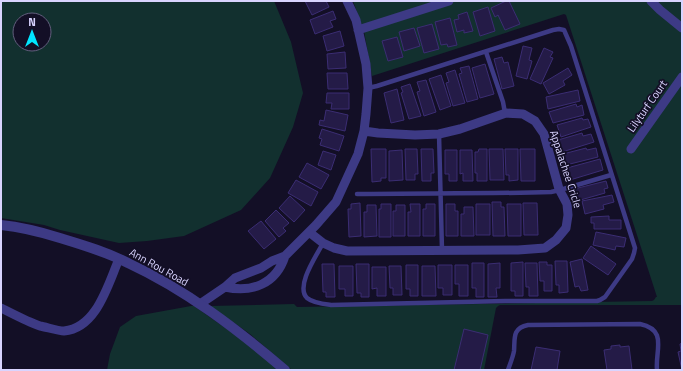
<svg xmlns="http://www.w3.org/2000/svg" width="683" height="371" viewBox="0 0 683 371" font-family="'Titillium Web',sans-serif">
  <rect width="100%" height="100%" fill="#130f26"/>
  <!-- green -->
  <path fill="#12302f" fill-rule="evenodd" d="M1,1H274L291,42L303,93L293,127L270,178L241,210L184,236L147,241L119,243L60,230L44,225L1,218ZM20,20H44V44H20Z
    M353,1H682V305H500L498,306L496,308L484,370H292L250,334L210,306L294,304L297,307L652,301L654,300L656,297H657L566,15L564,14L372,76L364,31Z
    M191,306H194L245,342L279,370H107L110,354L120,327L136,316Z"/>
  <!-- building -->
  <path fill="#241b47" stroke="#3b2d73" d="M305,1H326L329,7L312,15Z
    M506,1H509L520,24L505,30L498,15L495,17L491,8Z
    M488,7L495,31L480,36L473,12Z
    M333,11L336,19L330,21L333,27L315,34L310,20Z
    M467,12L473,31L464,33V30L457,32L454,20L459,19L458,15Z
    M450,18L457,45L448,47L447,44L441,45L435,22Z
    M432,24L439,49L424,53L417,28Z
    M414,28L420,46L404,51L399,32Z
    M340,31L344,46L327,51L323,36Z
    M397,37L403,57L388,61L382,41Z
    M523,46L532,48L529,60L532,61L527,79L516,76Z
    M544,48L553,52L550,57L553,58L541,84L530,79Z
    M345,52L346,68L328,69L327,54Z
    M502,57L504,63L508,62L514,86L502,89L494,59Z
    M485,64L494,94L480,98L472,68Z
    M469,66L478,99L467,102L459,74L462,73L460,68Z
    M568,68L572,75L563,81L565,85L549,94L543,83Z
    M455,70L465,103L453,106L446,83L449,82L446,73Z
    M327,73H347L348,89H328Z
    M441,75L451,106L440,110L429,79Z
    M426,80L436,112L424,116L417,92L420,91L417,82Z
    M410,84L421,116L409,119L401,93L403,92L401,87Z
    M397,89L404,120L391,123L384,93Z
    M578,90L580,101L548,109L546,97Z
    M327,93H349V109H331L332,103H326Z
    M576,104L577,107L582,105L584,115L553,123L549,112Z
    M326,110L348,115L345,131L319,125L320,120L324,121Z
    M582,118L583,120L588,119L591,127L561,137L557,125Z
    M322,129L344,136L339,151L320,145L322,139L319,138Z
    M582,133L583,136L591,134L594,142L562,152L558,140Z
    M586,148L587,150L596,148L598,157L566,165L563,154Z
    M371,149H386V178H381V181L372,182Z
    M405,149H417L418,174H415V180H406Z
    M421,149H433L434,173H431V181H422Z
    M479,149H487V181H477V173H475V152H478Z
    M489,149H503L504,180H490Z
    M505,149H518V180L509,181V175H506Z
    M520,149H535V181H521Z
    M402,150L403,180L389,181V151Z
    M445,150H457V181H449V174H445Z
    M460,150H472L473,181H463V173L460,174Z
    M323,151L336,155L331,170L318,165Z
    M600,159L603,170L570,180L567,168Z
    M307,163L329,175L321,189L299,177Z
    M296,180L318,192L311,206L288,193Z
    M606,181L608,188L604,189L605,193L577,201L574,189Z
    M612,195L614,202L603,205L604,209L585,214L582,201Z
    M290,196L305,210L294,222L279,208Z
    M492,202H501V207H504L505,236H493Z
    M360,203L361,236L349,237L348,209H351V204Z
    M523,203H537L538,235H524Z
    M381,204H391V237H379V209H381Z
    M410,204H420V236H408V212H411Z
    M426,204H435V236H423V209H426Z
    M446,204H455V211H458V236H446Z
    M476,204H490V235H476Z
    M507,204H521V236H508Z
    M367,205H376L377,236L364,237V212H367Z
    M396,205H405V236H393V211H396Z
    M464,207H473L474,236H461V214H464Z
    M276,210L289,223L283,228L286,231L279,237L265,221Z
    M609,216V220H621V229H594V223H591V217Z
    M261,221L276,239L264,249L248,231Z
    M596,232L626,238L624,247L616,246L615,250L593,245Z
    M591,246L616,264L608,275L583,258Z
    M582,259L588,290L581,291L579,286L575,287L570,262Z
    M555,261H567L568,292L559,293V285H556Z
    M523,262V296H515V291H511V263Z
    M539,262H547V265H552V291H544V281H540Z
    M472,263H484V297H476V288H472Z
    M500,263V288H496L497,297H488V264Z
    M525,263H537L538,296H529V287H526Z
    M322,264H334L335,297H326V292H323Z
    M356,264H369V297H361V293H357Z
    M406,265H418V296H410V289H406Z
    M438,265H452V295H443V288H438Z
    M455,265H468V296H459V284H455Z
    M339,266H353V296H345V289H339Z
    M389,266H401L402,295H393V288H390Z
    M422,266H435L436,296H422Z
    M372,267H386V296H377V288L372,289Z
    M464,329L488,335L480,370H454Z
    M682,343V370L678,352L681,351L680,344Z
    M620,345V347L629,346L632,370H607L604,350L611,349V346Z
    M536,347L560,351L557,370H531Z"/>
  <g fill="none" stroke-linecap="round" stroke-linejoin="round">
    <!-- service -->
    <path stroke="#3d3a85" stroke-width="4.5" d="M486,52L503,102L505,113
      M439,134L442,250
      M357,194C422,193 486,194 551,192L560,190L611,175
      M323,243C317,255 295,286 307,298C313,303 323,304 331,305L505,301H597L600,300L605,297L632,259L634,253L635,248L571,46L564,30L559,29L553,30L377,86L368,88
      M508,370C510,364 513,357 514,351C515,339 512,328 528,325L640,324C668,330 655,350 657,370"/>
    <!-- minor -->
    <path stroke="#3d3a85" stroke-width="9" d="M651,1L660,10L682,28
      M358,30L449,1
      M631,149L682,77
      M309,232L323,243L334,248L347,251L518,250L545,248L556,240L566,228L568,215L567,204L559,189L544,134L535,121L523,114L506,113L460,129L439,134L415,135L378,133L364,131
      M225,287C252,293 276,284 285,256
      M200,304L225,287L235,278L261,268L272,261L285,256L316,225L336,202L358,154L364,131L366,114L368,88L366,64L356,20L347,1
      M1,308C13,314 28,322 40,326C46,327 58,331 64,331C97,328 108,284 119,259"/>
    <!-- tertiary -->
    <path stroke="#3d3a85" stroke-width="10" d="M1,225C21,227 41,232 60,238C83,245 107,252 128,263C186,290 237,329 285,370"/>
  </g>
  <g text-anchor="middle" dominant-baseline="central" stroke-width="3.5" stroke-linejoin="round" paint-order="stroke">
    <!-- street labels -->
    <g font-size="11" fill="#d9d4ff" stroke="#130f26">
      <text transform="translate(647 106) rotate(-55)">Lilyturf Court</text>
      <text transform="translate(566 169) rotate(72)">Appalachee Cricle</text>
      <text transform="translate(159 267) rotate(29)">Ann Rou Road</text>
    </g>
  </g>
  <!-- border -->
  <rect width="683" height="371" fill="none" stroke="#d9d4ff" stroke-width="4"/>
  <!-- north arrow -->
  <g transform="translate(32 32)"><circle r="19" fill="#130f26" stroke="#625e7d"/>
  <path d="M0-3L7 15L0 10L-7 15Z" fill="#00e5ff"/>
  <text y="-6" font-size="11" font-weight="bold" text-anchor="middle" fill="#d9d4ff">N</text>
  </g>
</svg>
